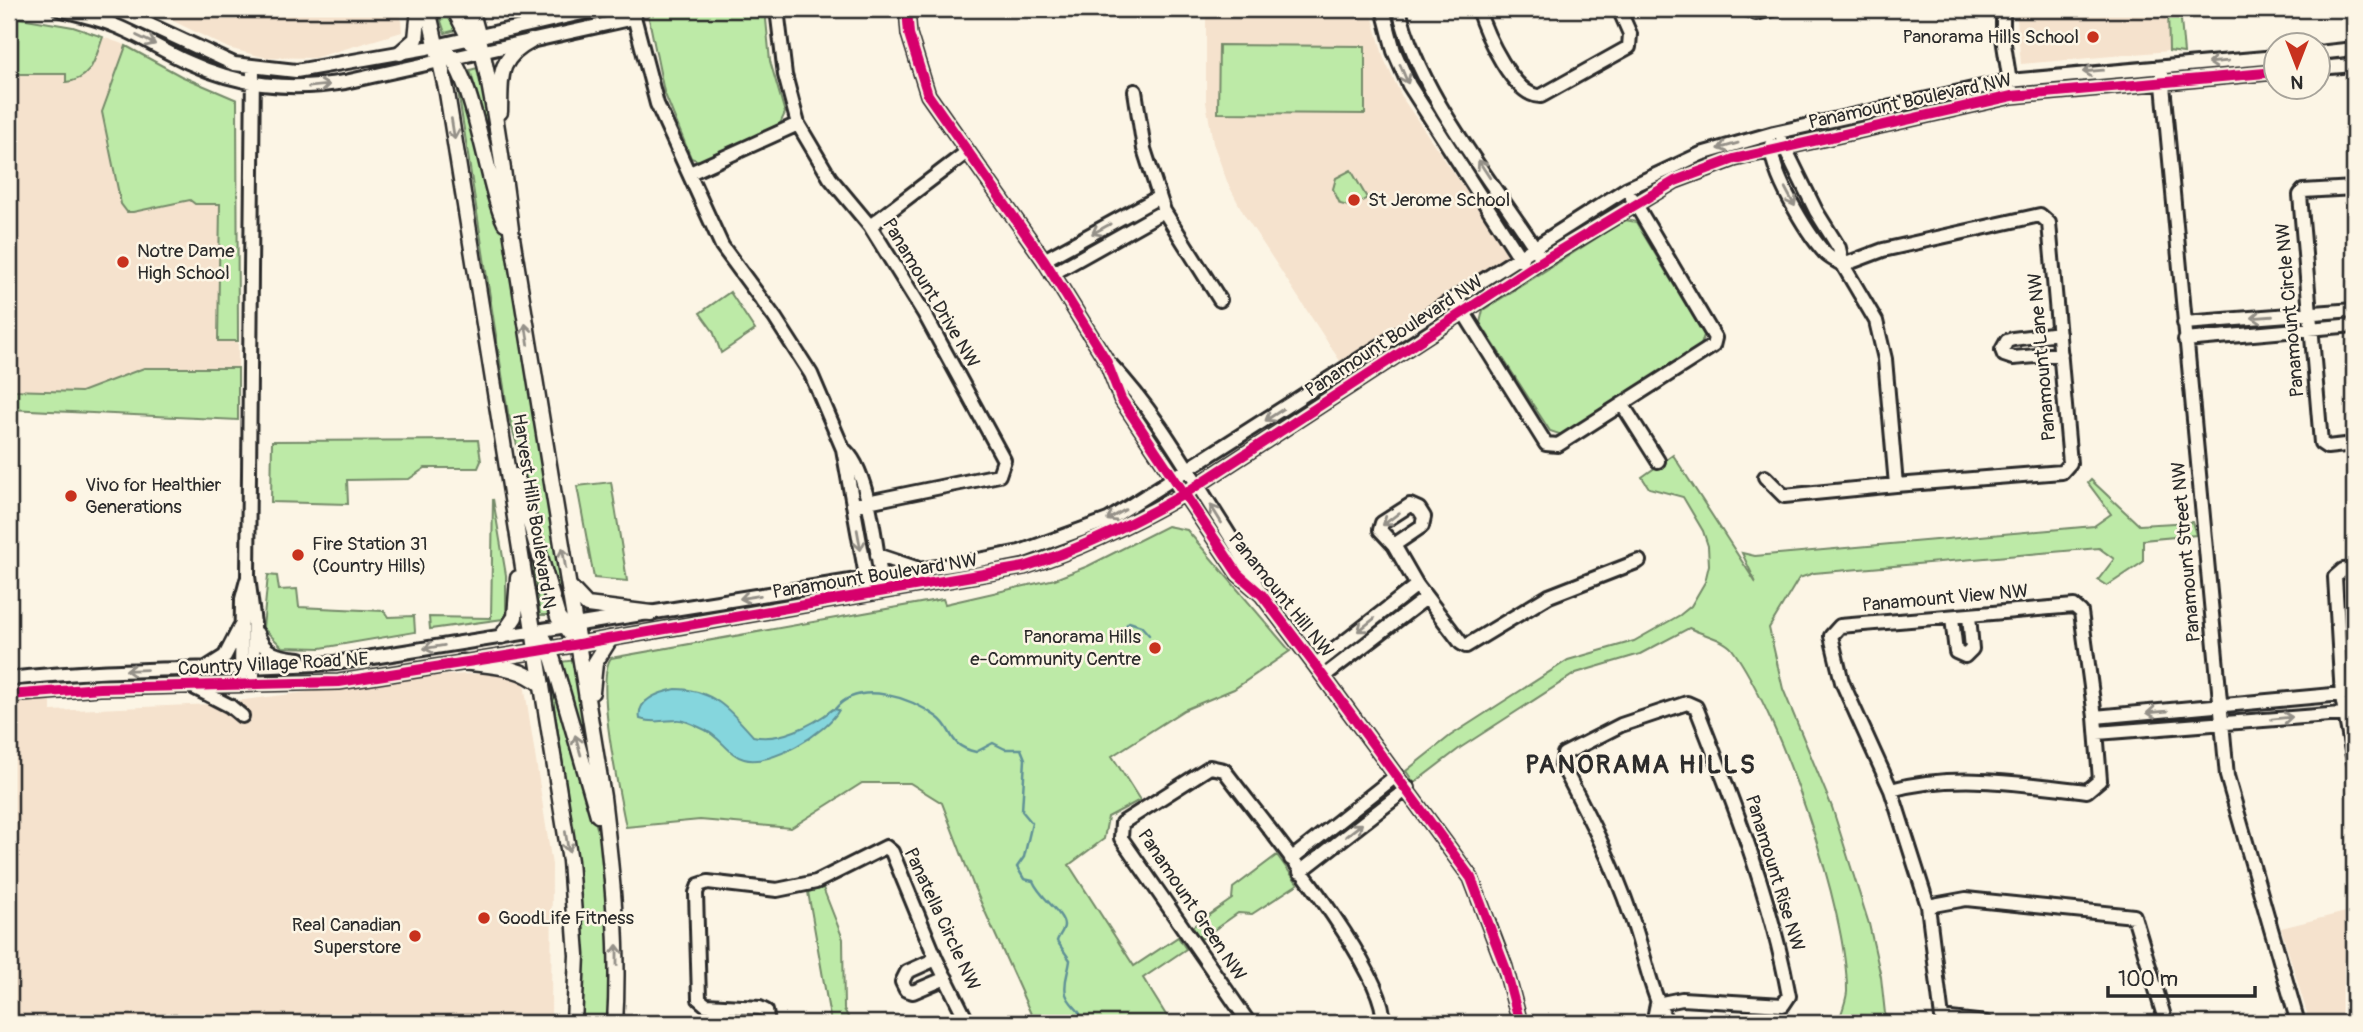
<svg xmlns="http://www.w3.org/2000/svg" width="2363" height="1032" viewBox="0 0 2363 1032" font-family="Pangolin,sans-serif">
  <rect width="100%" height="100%" fill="#fcf5e5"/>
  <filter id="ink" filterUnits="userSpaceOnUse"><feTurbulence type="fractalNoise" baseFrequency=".0143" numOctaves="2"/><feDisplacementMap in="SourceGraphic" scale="14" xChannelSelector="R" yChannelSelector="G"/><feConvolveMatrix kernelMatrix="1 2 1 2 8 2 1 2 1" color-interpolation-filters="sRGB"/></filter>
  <g filter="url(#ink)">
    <!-- built -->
    <path fill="#f5e2cd" d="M149,9H400L402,32L314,58L263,57L228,48Z
      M2016,9H2168L2169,51L2021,64Z
      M1371,11L1384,59L1403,99L1510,255L1340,361L1245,216L1228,184L1213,143L1206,102V13Z
      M9,16L94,34L131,47L181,76L237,100L238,368H144L81,392L9,390Z
      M503,672L524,683L552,865L551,1023H336L290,1016L134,1023H9V704L51,699V711L212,704L433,676Z
      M2354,910V1023H2310L2281,928Z"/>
    <!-- green -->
    <path fill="#bdeaa7" stroke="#748a69" stroke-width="2" d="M437,9H446L456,30L445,33Z
      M647,9H765L770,61L785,113L780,124L702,162L691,158L664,92Z
      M2168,9H2180L2184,53L2169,51Z
      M9,16L73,27L103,37C95,58 92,80 66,82V74H9Z
      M1219,45L1365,46V114L1218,113Z
      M126,46L181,76L237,100L238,341H218L220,204H195L190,200L133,212H127L121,204L102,112Z
      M481,67L491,128L487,129L470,70Z
      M457,84H461L506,242L566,599H560L508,413Z
      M1351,170L1367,198L1352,207L1340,204L1333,189L1336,178Z
      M1625,220L1636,222L1704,335L1701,345L1562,435L1550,431L1480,323L1483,310Z
      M730,292L755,330L721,353L713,331L700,313Z
      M144,368H238V420L9,409V390L81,392Z
      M478,440L481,461L478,468H425L409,479L347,480L348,504L271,502L272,441Z
      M1673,455L1756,583L1742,553L1755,556L2094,526L2111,514L2088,483L2091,480L2139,525L2192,522L2196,535L2143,540V562L2107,586L2098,580L2114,559L2099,548L1814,573L1799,578L1769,628L1783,689L1832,807L1869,924L1881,977L1886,1023H1838C1841,1014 1846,1002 1847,992C1848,912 1780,714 1732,649C1724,639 1701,634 1689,628L1640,654L1576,673L1460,748L1414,783L1406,771L1450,736L1568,660L1634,641L1680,615L1691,606L1705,582L1709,565L1708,546L1703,531L1683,497L1649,488L1642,477Z
      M611,482L626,574L627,581L594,578L577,486Z
      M493,499L506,575V615L503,619L430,629L429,617L491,618Z
      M1167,526L1187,530L1290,651L1234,689L1184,710L1112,756L1140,800L1108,817L1104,839L1069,865L1134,966L1178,937L1186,949L1143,978L1171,1023H1035L974,887L942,803L910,783H862L791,828L700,820L626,827C620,796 594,680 611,658L943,599L945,604L1055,579L1088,566Z
      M530,547L552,613L549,615H540Z
      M268,575L277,576L279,590L297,589L299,607L384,611L388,617L414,616L415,632L321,648L282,647L263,628Z
      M576,660L586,733L582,732L560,662Z
      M555,686L605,855L613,945L610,1023H582C588,910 568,799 551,687Z
      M1277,855L1298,884L1252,914L1238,913L1201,939L1192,927L1232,899L1233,888Z
      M823,888L843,939L844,1009L851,1023H831L808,892Z"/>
    <!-- water -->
    <path fill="#85d6dd" stroke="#619296" stroke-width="2" d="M676,689C713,689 731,711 753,736C779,742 813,725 833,709L839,710C826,733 770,767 744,759C728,755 720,735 701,728C695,725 682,719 676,720C662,721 653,723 640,719C636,699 661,692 676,689Z"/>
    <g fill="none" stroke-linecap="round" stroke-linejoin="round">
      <!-- stream -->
      <path stroke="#619296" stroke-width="2.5" d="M1122,630L1129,622L1141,626L1149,635
        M835,709C860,679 911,698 937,717C955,730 946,745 976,752L993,743L1005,749H1021L1025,759L1022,811L1032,823L1024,857L1017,867L1024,879L1033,881C1040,898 1063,912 1064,925C1064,931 1059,935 1057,941L1070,960C1069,972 1063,981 1066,994C1070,1007 1082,1008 1082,1023"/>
      <defs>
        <path id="minor" d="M59,9C77,14 98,18 116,26C141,36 163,51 188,62C240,86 289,91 345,82L634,18
          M115,9L234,64L296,71L427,48L600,9
          M632,9L657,104L722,246L775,318L811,374L843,449L868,587
          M777,9L785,75L798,124L830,178L870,226L924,313L1004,460L999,475L853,505
          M907,9L909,34L928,95L1044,260L1106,360L1121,399L1238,574L1262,595L1315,665L1471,878L1505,967L1520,1023
          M1383,9L1394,51L1409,85L1522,261
          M1399,9C1419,95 1491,179 1539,254
          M1478,9C1485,32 1514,98 1541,96L1629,47L1630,34L1619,9
          M1747,9L1756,13L1773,9
          M2003,9V38L2011,89
          M2318,53L2354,49
          M253,68L248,576L254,624L253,676
          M2318,68L2354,65
          M2162,74L2227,776L2298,1023
          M1135,91L1144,149L1164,211L1220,300
          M1782,142L1816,211L1839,248L1843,265L1876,321L1885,359L1896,485L2062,472L2070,463L2049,223L2040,215L1883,250L1843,265
          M1772,145C1769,171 1807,233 1825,253C1829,258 1837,261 1843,265
          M690,173L798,124
          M2354,188L2303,191L2300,195L2321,443L2327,447L2354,444
          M870,226L967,152
          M1044,260L1159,197
          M1052,274L1164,211
          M1459,305L1546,444L1558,445L1713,346L1715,338L1632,198
          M2184,323L2354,310
          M2059,333L2013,339L2007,341L2002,350L2004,355L2013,358L2061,354
          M2185,340L2354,325
          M1111,365C1149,405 1178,453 1207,500C1225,529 1245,557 1258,588
          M1622,404L1658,461
          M843,449C869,466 876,551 882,583
          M1765,477L1784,496L1896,485
          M1394,545L1422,526L1424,517L1419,509L1410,505L1382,523L1380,530L1394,545L1417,585L1461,643L1466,646L1549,596L1639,561
          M877,555L916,568
          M2354,569L2343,570L2335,577L2342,697L2354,762
          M1952,618L1956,652L1965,656L1972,649L1969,616
          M257,633C264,655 279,657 300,659
          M1315,665L1417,585
          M206,668L225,656L240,627
          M1324,676L1426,598
          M241,677L242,599L247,580
          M9,679C117,667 226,670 335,663L963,563L1020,552L1108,520L1626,189L1701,154L1774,133L2009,81L2276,57
          M195,688L230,706L242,716
          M9,695L100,688L339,682L538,651L1024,567C1081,549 1132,524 1184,494L1537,264L1675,181L1734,159L2012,96L2276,72
          M2095,717L2354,693
          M2097,733L2354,713
          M1891,790C1955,772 2022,784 2087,791L2100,780L2095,717L2081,612L2074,606L1840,626L1831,636L1842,682L1891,790L1928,906L1942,1018L1986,1023
          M1291,859L1397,775
          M1300,872L1408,788
          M1928,906L1966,899L2134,916L2166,1023
          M936,959L907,972L902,982L906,990L913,992L946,978
          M1657,1004L1682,999L1783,1005L1789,996C1771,897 1733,801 1696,707L1687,703L1621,725L1564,754L1562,765C1588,815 1613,863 1631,916C1644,952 1650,989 1667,1023
          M768,1023L766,1011L760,1008L706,1005L699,999L696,893L699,885L708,882L777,890L816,882L886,847L892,852L936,959L968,1023
          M1249,1023L1121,838L1122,823L1210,767L1224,770C1262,821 1376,957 1383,1014L1375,1023
          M1653,1023L1657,1004"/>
        <path id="major" d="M428,9L447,93L570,861L577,955L574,1023
          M454,9L471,42L483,50
          M471,9C493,83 502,161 512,237L603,797C612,872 620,947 615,1023
          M438,45C475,65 485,183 505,223
          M400,53L416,39L419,9
          M500,112C501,76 497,59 531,41
          M516,476L558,617L577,643
          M570,587L587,605L651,613
          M535,632L544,639L553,660L598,815
          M502,636L515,617L518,578
          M462,662C492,666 518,665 542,685
          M592,692L595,663L610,639"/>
      </defs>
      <!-- minor casing -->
      <use href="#minor" stroke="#2b2b2b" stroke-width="18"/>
      <!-- major casing -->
      <use href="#major" stroke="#2b2b2b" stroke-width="19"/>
      <!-- minor -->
      <use href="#minor" stroke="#fcf5e5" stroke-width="12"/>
      <!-- major -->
      <use href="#major" stroke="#fcf5e5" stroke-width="14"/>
      <defs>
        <path id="cycleway" d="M907,9L909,34L928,95L1044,260L1106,360L1121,399L1238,574L1262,595L1315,665L1471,878L1505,967L1520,1023
          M9,695L100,688L339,682L538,651L1024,567C1081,549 1132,524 1184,494L1537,264L1675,181L1734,159L2012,96L2276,72"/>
      </defs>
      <!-- cycleway casing -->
      <use href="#cycleway" stroke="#fcf5e5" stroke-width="15"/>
      <!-- cycleway -->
      <use href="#cycleway" stroke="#d6006c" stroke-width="10"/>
    </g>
    <!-- one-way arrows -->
    <defs><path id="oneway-shaft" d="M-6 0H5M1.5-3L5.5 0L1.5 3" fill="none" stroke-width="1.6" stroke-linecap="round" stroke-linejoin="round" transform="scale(1.75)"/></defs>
    <g stroke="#949088">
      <use href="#oneway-shaft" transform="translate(146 40) rotate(26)"/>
      <use href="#oneway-shaft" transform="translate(2218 62) rotate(175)"/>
      <use href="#oneway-shaft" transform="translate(2093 71) rotate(175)"/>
      <use href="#oneway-shaft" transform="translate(1404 74) rotate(67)"/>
      <use href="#oneway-shaft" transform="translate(319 86) rotate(-6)"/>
      <use href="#oneway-shaft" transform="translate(453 129) rotate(81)"/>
      <use href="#oneway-shaft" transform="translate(1728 146) rotate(164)"/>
      <use href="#oneway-shaft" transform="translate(1484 169) rotate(-123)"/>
      <use href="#oneway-shaft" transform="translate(1790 197) rotate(62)"/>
      <use href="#oneway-shaft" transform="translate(1101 229) rotate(151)"/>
      <use href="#oneway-shaft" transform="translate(2262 317) rotate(176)"/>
      <use href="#oneway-shaft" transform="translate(527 334) rotate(-99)"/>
      <use href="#oneway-shaft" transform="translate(1274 415) rotate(147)"/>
      <use href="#oneway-shaft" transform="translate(1216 514) rotate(-122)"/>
      <use href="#oneway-shaft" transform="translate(1116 515) rotate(150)"/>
      <use href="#oneway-shaft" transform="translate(1391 519) rotate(143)"/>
      <use href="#oneway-shaft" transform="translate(859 540) rotate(80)"/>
      <use href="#oneway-shaft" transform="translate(564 558) rotate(-99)"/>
      <use href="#oneway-shaft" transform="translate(750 597) rotate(171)"/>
      <use href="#oneway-shaft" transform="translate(1366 625) rotate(142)"/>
      <use href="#oneway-shaft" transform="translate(434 647) rotate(171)"/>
      <use href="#oneway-shaft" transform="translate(136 670) rotate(178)"/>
      <use href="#oneway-shaft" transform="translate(2157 712) rotate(175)"/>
      <use href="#oneway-shaft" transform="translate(2282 718) rotate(-6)"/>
      <use href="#oneway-shaft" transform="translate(578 745) rotate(-106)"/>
      <use href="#oneway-shaft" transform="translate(1354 830) rotate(-38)"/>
      <use href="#oneway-shaft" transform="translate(567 842) rotate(81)"/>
      <use href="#oneway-shaft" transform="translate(617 955) rotate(-90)"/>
    </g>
  </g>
  <!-- markers -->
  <g fill="#c8321e" stroke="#fcf5e5" stroke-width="2.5">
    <circle cx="2093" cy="37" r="7"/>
    <circle cx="1354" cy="200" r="7"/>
    <circle cx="123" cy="262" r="7"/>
    <circle cx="71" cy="496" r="7"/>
    <circle cx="298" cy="555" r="7"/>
    <circle cx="1155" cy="648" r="7"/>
    <circle cx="484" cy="918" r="7"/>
    <circle cx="415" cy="936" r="7"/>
  </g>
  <g text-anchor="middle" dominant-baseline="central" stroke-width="5" stroke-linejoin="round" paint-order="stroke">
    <!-- poi labels -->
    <g font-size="19" fill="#2b2b2b" stroke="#fcf5e5" text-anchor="start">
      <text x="2079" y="37" text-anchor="end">Panorama Hills School</text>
      <text x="1368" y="200">St Jerome School</text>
      <text x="137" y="251">Notre Dame<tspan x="137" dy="22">High School</tspan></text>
      <text x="85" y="485">Vivo for Healthier<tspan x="85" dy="22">Generations</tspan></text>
      <text x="312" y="544">Fire Station 31<tspan x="312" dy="22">(Country Hills)</tspan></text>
      <text x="1141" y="637" text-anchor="end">Panorama Hills<tspan x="1141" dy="22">e-Community Centre</tspan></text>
      <text x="498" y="918">GoodLife Fitness</text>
      <text x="401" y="925" text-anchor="end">Real Canadian<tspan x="401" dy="22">Superstore</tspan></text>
    </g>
    <!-- street labels -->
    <g font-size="19" fill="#2b2b2b" stroke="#fcf5e5">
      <text transform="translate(1910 101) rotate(-12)">Panamount Boulevard NW</text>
      <text transform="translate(931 293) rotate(59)">Panamount Drive NW</text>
      <text transform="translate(2290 310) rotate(-95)">Panamount Circle NW</text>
      <text transform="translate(1394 336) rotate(-33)">Panamount Boulevard NW</text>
      <text transform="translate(2042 357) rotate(-95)">Panamount Lane NW</text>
      <text transform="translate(534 511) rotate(81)">Harvest Hills Boulevard N</text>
      <text transform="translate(2186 552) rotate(-95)">Panamount Street NW</text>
      <text transform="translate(875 576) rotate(-9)">Panamount Boulevard NW</text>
      <text transform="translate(1281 595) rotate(51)">Panamount Hill NW</text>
      <text transform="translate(1945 598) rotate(-5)">Panamount View NW</text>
      <text transform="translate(273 664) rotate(-3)">Country Village Road NE</text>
      <text transform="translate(1775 873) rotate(73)">Panamount Rise NW</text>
      <text transform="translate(1192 905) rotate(56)">Panamount Green NW</text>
      <text transform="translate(942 919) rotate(65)">Panatella Circle NW</text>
    </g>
    <!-- district labels -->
    <g font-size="26" font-weight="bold" letter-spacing="2" fill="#2b2b2b" stroke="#fcf5e5">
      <text x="1641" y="765">PANORAMA HILLS</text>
    </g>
  </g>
  <!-- margin -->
  <rect width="2363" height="1032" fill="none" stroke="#fcf5e5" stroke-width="35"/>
  <rect x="18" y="18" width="2328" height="997" fill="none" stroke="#2b2b2b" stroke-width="2.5" filter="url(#ink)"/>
  <!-- north arrow -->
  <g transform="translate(2297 66) rotate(180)"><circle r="33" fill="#fcf5e5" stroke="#a8a49b" stroke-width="2"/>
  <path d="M0-5L12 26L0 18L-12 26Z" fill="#c8321e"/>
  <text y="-10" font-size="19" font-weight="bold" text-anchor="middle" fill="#2b2b2b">N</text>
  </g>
  <!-- scale -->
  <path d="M2108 986v10h147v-10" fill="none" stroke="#2b2b2b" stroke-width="3.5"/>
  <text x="2118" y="986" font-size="21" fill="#2b2b2b" stroke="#fcf5e5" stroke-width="5" paint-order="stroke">100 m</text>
</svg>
